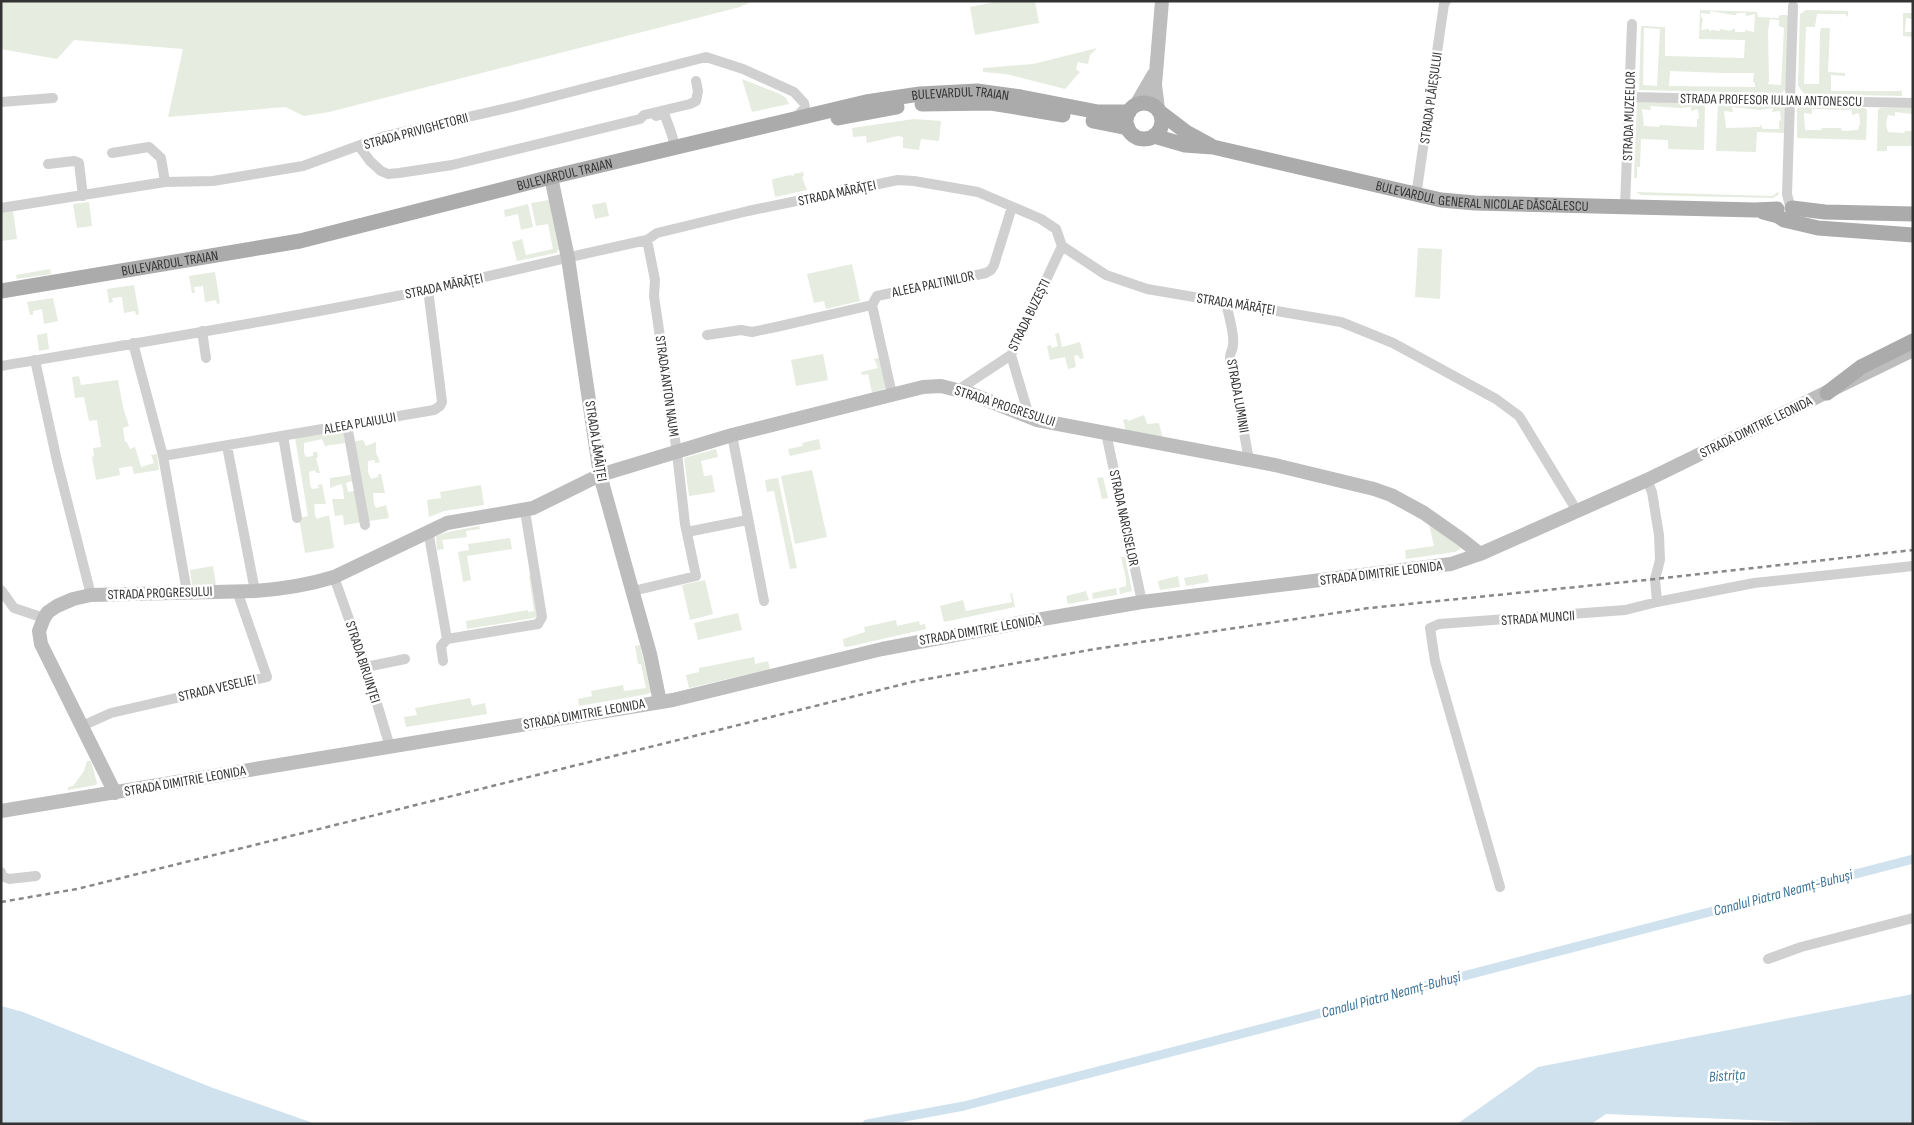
<svg xmlns="http://www.w3.org/2000/svg" width="1914" height="1125" viewBox="0 0 1914 1125" font-family="'Sofia Sans Condensed',sans-serif">
  <rect width="100%" height="100%" fill="#fff"/>
  <!-- green -->
  <path fill="#e6ecdf" fill-rule="evenodd" d="M1,1H753L740,7L329,112L304,116L285,107L168,117L183,49L74,40L57,59L1,49Z
    M1000,1H1035L1039,23L975,35L970,7Z
    M1700,10L1757,12L1758,17L1778,18L1780,15H1787L1789,18L1787,89L1781,93L1639,90L1641,26L1665,27V56L1744,58L1745,40L1699,39ZM1710,11L1734,15H1736L1737,13H1746V16L1755,14L1754,32L1745,30V32H1735V29H1732L1731,31L1720,29V31L1713,30L1709,31V29L1701,30L1703,19L1701,17V13L1710,14ZM1770,19L1779,20V26L1784,28L1781,85L1767,84L1769,82L1768,31ZM1644,28L1660,29L1657,86L1643,85ZM1670,71L1722,73H1754L1753,82L1755,83V87L1669,86Z
    M1806,10L1848,11V17L1845,14H1817L1815,27H1806L1804,84H1819L1820,32L1821,28H1830L1828,72L1845,73V76L1831,75V91H1902V96L1805,94L1801,90L1798,85L1800,14Z
    M1903,13H1913V19L1906,18L1905,32H1913V37L1903,36Z
    M1097,48L1090,55L1088,64L1078,62L1076,69L1080,72L1065,89L1006,74L983,72V68L1033,64Z
    M742,79L780,94L786,98L789,104L752,112Z
    M1637,102L1704,103L1705,105L1704,150L1668,149V140L1641,139L1640,167H1637V178H1634ZM1650,106L1679,108L1691,107V111L1698,109L1699,119H1697V127L1660,125L1659,127L1644,126L1642,109L1651,110Z
    M1718,103L1784,105L1787,108L1786,133L1757,132L1756,152L1716,151ZM1732,107L1760,110L1773,108L1772,112L1780,111L1781,120L1779,121V129H1763L1760,124V127L1726,128L1724,111L1733,112Z
    M1799,107L1865,108L1867,110L1866,140L1797,138V109ZM1812,109L1852,110V115L1859,113L1860,123L1858,130L1842,131L1841,128H1822L1821,130H1805L1804,113L1812,114Z
    M1880,108H1913V114L1895,112V116L1888,115L1886,124L1888,132L1904,133L1905,131H1913V146H1887V151H1877L1878,110Z
    M914,119L941,121L939,141L921,139L919,150L903,148V137L898,136L867,143L866,136L853,137L852,128Z
    M803,172L804,176L802,177L807,190L775,197L772,181L773,179L790,175L793,176L794,174Z
    M1636,192L1772,196L1778,192L1779,194L1773,198L1641,195Z
    M549,200L559,249L556,253L517,261L512,242L522,239L526,255L553,249L548,224L536,226L531,203Z
    M89,202L92,226L77,228L73,204Z
    M606,202L609,216L595,219L592,205Z
    M528,204L533,227L521,230L518,214L505,217L504,210Z
    M13,211L17,239L1,241V213Z
    M1418,248L1442,249L1440,299L1415,297Z
    M852,264L860,301L826,309L824,301L814,303L807,274Z
    M50,269L51,274L17,279L16,275Z
    M215,272L220,303L217,304L216,300L205,302L203,286L194,287L195,293H192L189,276Z
    M134,285L139,314L136,315L135,311L124,313L122,297L112,298L113,302L109,303L107,289Z
    M53,298L58,321L44,324L42,309L33,311V315H30L27,302Z
    M47,333L49,349L39,351L37,335Z
    M1059,333L1062,347L1080,342L1084,358L1080,359L1078,355L1074,356L1076,367L1068,369L1065,357L1050,360L1047,346L1051,345L1052,348L1058,346L1055,334Z
    M823,354L828,380L796,386L791,360Z
    M879,358L886,388L872,393L868,374L862,375L861,372L878,368L874,359Z
    M79,376L81,385L118,380L123,407L129,426L123,428L125,442H127L130,449L135,447L141,467L154,463L151,455L157,454L159,470L134,474L132,466L119,468L120,475L96,480L92,457L94,456L93,448L101,447L97,420L89,421L84,397L75,398L72,377Z
    M1144,415L1147,424L1159,423L1163,439L1126,432L1123,420L1127,419L1128,421Z
    M343,429L345,443L325,446L322,439L304,443V453L306,457L313,456V452H317L318,457L316,458L320,473H316L315,470L309,472L310,485L312,489L319,488L318,485L322,484L326,504H314L315,515L317,519L329,515L334,548L305,553L299,518L308,516L295,438Z
    M819,439L821,449L790,456L788,449L803,446L802,443Z
    M363,440L366,446L376,442V453L380,462L375,463V460L368,461V472L371,479L378,477V474H381L385,493H373L374,504L376,508L386,505L389,518L344,525L343,515L335,516L332,499H344L343,488L341,484L330,488V478L351,475L352,481L346,483L348,492L359,490L350,442Z
    M716,449L718,457L701,461L704,476L712,475L715,492L689,496L684,458Z
    M812,470L827,537L795,544L781,476Z
    M1103,477L1108,498L1102,499L1097,478Z
    M778,478L797,568L790,569L774,491L767,492L765,480Z
    M481,485L484,505L444,511L429,517L427,500L441,498L440,492Z
    M1429,524L1460,547V549L1455,552L1406,559L1405,550L1434,546Z
    M479,526L480,529L466,531L467,537L442,540L444,549L437,550L436,536L448,532Z
    M510,538L512,549L467,556L471,580L463,582L458,552L469,550L468,544Z
    M1121,557H1125L1132,591L1120,594L1119,588L1126,586V579Z
    M213,566L216,585H192L190,570Z
    M1207,574L1209,582L1186,586L1184,578Z
    M529,575H532L537,616L534,618L467,629L466,621L528,610V612L534,611Z
    M1178,576L1180,587L1160,590L1158,581Z
    M705,580L713,614L690,620L682,585Z
    M1116,588L1117,595L1093,599L1092,593Z
    M1086,591L1089,600L1068,604L1066,596Z
    M1010,593H1012L1015,607L944,622L940,606L963,600L966,611L1012,602Z
    M738,613L742,630L698,640L694,623Z
    M896,620L897,626L919,621L920,625L925,624L926,629L847,647L844,646L843,639L865,632L864,627Z
    M640,645L651,692L648,694L579,706L578,699L592,696L591,691L623,685L624,691L646,688L641,664H638L635,646Z
    M754,657L755,664L768,661L770,669L689,688L686,675L699,672V668Z
    M470,698L472,706L485,703L487,714L406,727L404,717L417,715L415,708Z
    M87,761H91L97,783L96,785L68,790V787L73,786L84,771Z"/>
  <!-- water -->
  <path fill="#cfe2ee" d="M1913,994V1124H1843L1606,1114L1591,1124H1457L1538,1067Z
    M1,1006L23,1012L213,1088L316,1124H1Z"/>
  <g fill="none" stroke-linecap="round" stroke-linejoin="round">
    <!-- canal -->
    <path stroke="#cfe2ee" stroke-width="9" d="M867,1124L964,1106L1913,859"/>
    <!-- street -->
    <path stroke="#d0d0d0" stroke-width="10" d="M1630,97L1913,103
      M1,102L53,98
      M656,116L664,113C668,125 673,135 675,147
      M359,146L370,161L381,171L388,174L399,173L452,165L640,119L644,115L690,104L696,101L698,91L696,81
      M112,153L149,147L161,158L165,182
      M48,164L74,161L79,163L83,196
      M1416,196L1444,4L1446,1
      M1790,206L1787,194L1793,6
      M1625,207L1632,24
      M1,208L165,182L213,181L303,166L385,136L520,105L706,57L743,69L794,92L804,103L805,108L795,118
      M1226,303C1228,313 1235,335 1233,345C1233,350 1230,352 1230,357L1249,460
      M872,305L892,394
      M202,331L206,358
      M707,335L741,330L752,332L776,327L872,305L877,296L986,273L991,270L994,265L1012,207
      M133,343L163,456L434,410L440,406L442,402L428,289
      M1011,355L1029,416
      M35,360L57,461L91,595
      M1,366C132,344 262,323 392,297C477,280 562,258 647,240L657,233L748,211L898,180L914,181L978,192L1041,219L1056,229L1062,246L1106,275L1147,289L1341,322L1393,343L1496,399L1519,416L1577,511
      M958,390L1011,355L1062,246
      M347,425L365,525
      M1106,433L1142,602
      M732,435L764,601
      M283,436L297,518
      M227,446L255,591
      M163,456L187,592
      M1647,480L1652,492L1659,535L1660,560L1655,579L1657,602
      M428,530L447,639L441,646L443,661
      M687,532L747,520
      M334,577L366,667L390,747
      M1,590L14,608L44,618
      M633,591L696,576L685,524L677,453L654,296L655,280L647,240
      M447,639L538,624L542,617L525,511
      M366,667L405,659
      M82,726L111,713L267,677L237,591
      M1,872L2,876L9,879L36,876
      M1500,887L1435,661L1430,628L1439,624L1625,610L1657,602L1754,583L1913,566
      M1768,959L1801,947L1913,918"/>
    <!-- secondary -->
    <path stroke="#bdbdbd" stroke-width="14" d="M1136,105L1154,74
      M1158,109L1155,85L1162,1
      M551,177L568,258L600,475L650,654L660,702
      M115,793L41,644L39,631L44,618L48,612L57,606L73,599L91,595L255,591C282,589 308,585 334,577L447,523L533,508L600,475L732,435L923,387L941,386L969,393L1037,420L1275,465L1374,489L1391,495L1424,513L1461,539L1480,554
      M1,811L673,700L882,649L1019,623L1142,602L1451,564L1480,554L1647,480L1913,350"/>
    <!-- primary -->
    <g stroke="#ababab" stroke-width="15">
      <circle cx="1144" cy="121" r="18"/>
      <path d="M922,104L991,103L1063,115"/>
      <path d="M1161,113L1186,132L1210,145"/>
      <path d="M838,118L897,107"/>
      <path d="M1093,121L1128,128"/>
      <path id="s1" d="M1154,136L1185,145L1213,147L1441,200L1475,203L1755,210L1777,209"/>
      <path d="M1792,208L1825,212L1913,214"/>
      <path d="M1763,212L1778,216L1784,220L1818,228L1913,235"/>
      <path id="s2" d="M1,291L300,241L551,177L866,102L920,94L977,91L1021,97L1098,112H1129"/>
      <path d="M1827,393L1861,367L1913,341"/>
    </g>
    <!-- rail -->
    <path stroke="#888" stroke-width="2.5" stroke-dasharray="5 4" stroke-linecap="butt" d="M1,902L77,889L916,681L1095,649L1369,608L1655,579L1913,550"/>
  </g>
  <g text-anchor="middle" dominant-baseline="central" stroke-width="5" stroke-linejoin="round" paint-order="stroke">
    <!-- street labels -->
    <g font-size="14" fill="#333" stroke="#fff">
      <text stroke="none"><textPath href="#s2" startOffset="981">BULEVARDUL TRAIAN</textPath></text>
      <text transform="translate(1431 98) rotate(-82)">STRADA PLĂIEȘULUI</text>
      <text transform="translate(1771 100) rotate(1)">STRADA PROFESOR IULIAN ANTONESCU</text>
      <text transform="translate(1629 116) rotate(-88)">STRADA MUZEELOR</text>
      <text transform="translate(416 131) rotate(-15)">STRADA PRIVIGHETORII</text>
      <text stroke="none"><textPath href="#s2" startOffset="576">BULEVARDUL TRAIAN</textPath></text>
      <text transform="translate(837 193) rotate(-12)">STRADA MĂRĂȚEI</text>
      <text stroke="none"><textPath href="#s1" startOffset="335">BULEVARDUL GENERAL NICOLAE DĂSCĂLESCU</textPath></text>
      <text stroke="none"><textPath href="#s2" startOffset="171">BULEVARDUL TRAIAN</textPath></text>
      <text transform="translate(933 284) rotate(-12)">ALEEA PALTINILOR</text>
      <text transform="translate(444 286) rotate(-12)">STRADA MĂRĂȚEI</text>
      <text transform="translate(1236 304) rotate(9)">STRADA MĂRĂȚEI</text>
      <text transform="translate(1029 315) rotate(-64)">STRADA BUZEȘTI</text>
      <text transform="translate(667 386) rotate(82)">STRADA ANTON NAUM</text>
      <text transform="translate(1238 396) rotate(80)">STRADA LUMINII</text>
      <text transform="translate(1005 406) rotate(18)">STRADA PROGRESULUI</text>
      <text transform="translate(360 423) rotate(-10)">ALEEA PLAIULUI</text>
      <text transform="translate(1756 427) rotate(-26)">STRADA DIMITRIE LEONIDA</text>
      <text transform="translate(596 441) rotate(81)">STRADA LĂMÂIȚEI</text>
      <text transform="translate(1124 518) rotate(78)">STRADA NARCISELOR</text>
      <text transform="translate(1381 573) rotate(-7)">STRADA DIMITRIE LEONIDA</text>
      <text transform="translate(160 593) rotate(-2)">STRADA PROGRESULUI</text>
      <text transform="translate(1538 618) rotate(-4)">STRADA MUNCII</text>
      <text transform="translate(980 630) rotate(-10)">STRADA DIMITRIE LEONIDA</text>
      <text transform="translate(363 662) rotate(72)">STRADA BIRUINȚEI</text>
      <text transform="translate(217 688) rotate(-13)">STRADA VESELIEI</text>
      <text transform="translate(584 714) rotate(-10)">STRADA DIMITRIE LEONIDA</text>
      <text transform="translate(185 781) rotate(-10)">STRADA DIMITRIE LEONIDA</text>
    </g>
    <!-- water labels -->
    <g font-size="15" font-style="italic" fill="#3f7597" stroke="#fff">
      <text transform="translate(1783 893) rotate(-15)">Canalul Piatra Neamț-Buhuși</text>
      <text transform="translate(1391 995) rotate(-15)">Canalul Piatra Neamț-Buhuși</text>
      <text transform="translate(1727 1076) rotate(-4)">Bistrița</text>
    </g>
  </g>
  <!-- border -->
  <rect width="1914" height="1125" fill="none" stroke="#333333" stroke-width="5"/>
</svg>
